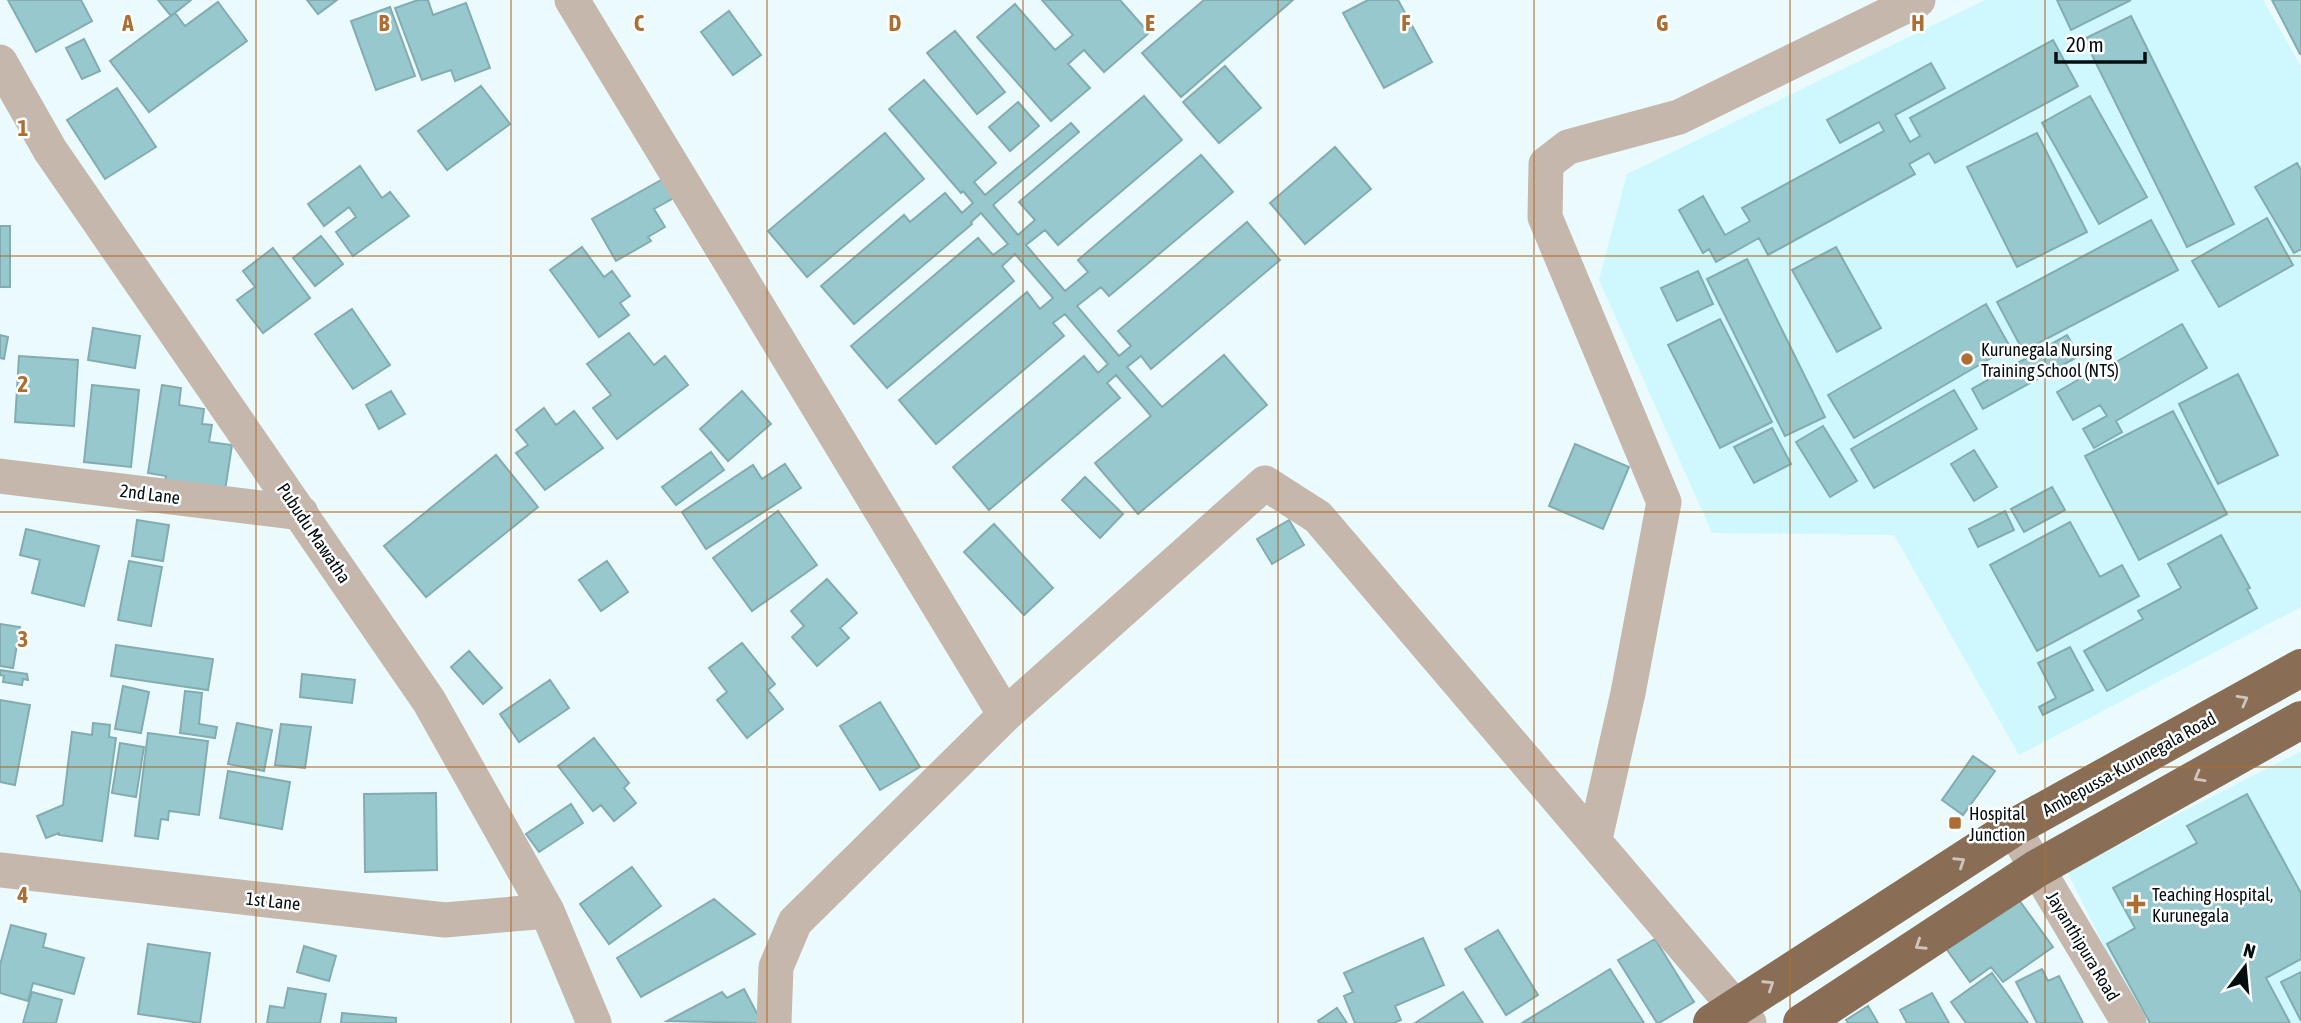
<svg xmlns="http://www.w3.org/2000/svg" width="2301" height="1023" viewBox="0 0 2301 1023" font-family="'Asap Condensed',sans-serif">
  <rect width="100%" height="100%" fill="#ebfbfd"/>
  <!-- built -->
  <path fill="#cef8fd" d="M1985,0H2263L2301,66V607L2019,755L1894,535L1712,533L1599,280L1627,174Z
    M2301,751V1023H2142L2067,871Z"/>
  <!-- building -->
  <path fill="#97c8ce" stroke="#83acb1" stroke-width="2" d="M8,0H81L92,21L36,52Z
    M158,0H191L171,16Z
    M307,0H337L318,14Z
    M418,0H428L433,15L466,3L490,68L455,81L451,70L422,80L395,8Z
    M1042,0H1120L1149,33L1104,72L1084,50L1068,64L1090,88L1051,121L977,37L1015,4L1055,50L1073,35Z
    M1204,0H1293L1181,97L1142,53Z
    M1368,0H1398L1432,62L1384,88L1343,13Z
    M2057,0H2131L2071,30Z
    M2272,0H2301V54H2300Z
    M218,2L247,41L149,112L110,61L175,13L185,26Z
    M390,7L415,76L376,90L351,21Z
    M729,11L761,55L733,75L701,32Z
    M2131,16L2234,224L2187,247L2084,39Z
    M955,31L1005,92L977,114L927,53Z
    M84,39L100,71L82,79L66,48Z
    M2053,40L2078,86L1935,163L1929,153L1909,164L1915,174L1768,255L1759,238L1716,262L1709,249L1703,253L1679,210L1703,196L1725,235L1750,221L1742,208L1884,131L1879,122L1840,143L1827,120L1931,63L1945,88L1895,115L1910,142L1920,136L1910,118Z
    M1225,66L1261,108L1219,143L1183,102Z
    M924,80L996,163L974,182L985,195L1071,123L1079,132L993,205L1018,235L1035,220L1019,202L1144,96L1182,140L1058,245L1045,230L1026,245L1065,291L1088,272L1078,260L1201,155L1233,192L1109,296L1101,287L1077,306L1119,356L1131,346L1118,331L1247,222L1280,260L1151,369L1141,356L1127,367L1162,407L1224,355L1267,405L1138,514L1095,463L1151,416L1116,375L1107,383L1120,398L989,510L953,467L1084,356L1098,373L1108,364L1065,314L1053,323L1064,336L936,444L899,400L1027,292L1040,309L1053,298L1015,254L1002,266L1014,281L887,388L851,346L978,238L993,255L1008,244L981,213L971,222L972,224L854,324L821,286L904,215L910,222L945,193L962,213L973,203L963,191L961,193L889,109Z
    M481,86L510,124L447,170L418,131Z
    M117,88L156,147L105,179L67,120Z
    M2090,96L2147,197L2099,224L2042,123Z
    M1018,102L1039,126L1010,151L989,127Z
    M885,133L924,179L807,277L768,231Z
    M2037,133L2087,232L2017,267L1967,167Z
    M1335,147L1371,189L1305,244L1270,203Z
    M2297,163L2301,170V249L2294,253L2255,187Z
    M360,166L382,198L390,192L409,216L353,256L336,232L356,217L349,207L324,226L308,204Z
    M668,176L679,195L654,209L665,227L648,237L651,241L616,261L592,219Z
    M2267,218L2293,265L2219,307L2192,261Z
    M2151,220L2178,270L2023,351L1997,302Z
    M0,226H10V287H0Z
    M321,236L343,264L315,286L293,258Z
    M582,247L604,277L612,271L630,296L620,303L629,315L599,337L550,270Z
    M1836,247L1881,328L1837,352L1792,270Z
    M273,248L310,298L263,333L237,300L255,287L243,271Z
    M1747,259L1825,417L1785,436L1707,279Z
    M1698,271L1713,304L1677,321L1661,288Z
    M1986,304L2010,347L1854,438L1828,395Z
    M352,309L390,365L353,389L315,334Z
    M1720,319L1772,422L1720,448L1668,345Z
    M2182,324L2207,368L2116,421L2122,432L2094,448L2083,429L2107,416L2100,405L2073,420L2057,392L2095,370L2097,373Z
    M93,328L140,336L135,368L88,360Z
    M629,333L654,365L665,356L688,385L617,439L593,408L611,395L587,364Z
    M0,335L8,337L4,359L0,358Z
    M2067,335L2079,356L1983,409L1972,389Z
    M19,356L78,360L74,426L15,422Z
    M2238,374L2278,455L2218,484L2179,404Z
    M92,385L139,390L131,467L84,462Z
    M162,385L181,388L179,405L204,409L202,424L212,425L209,442L232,445L224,497L164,487L166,476L148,473Z
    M1954,390L1977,429L1874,488L1851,449Z
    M391,391L405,414L379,429L366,405Z
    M742,391L771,424L728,461L700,429Z
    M544,408L556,425L574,411L603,448L545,490L516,453L528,445L516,430Z
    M2173,411L2227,514L2139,560L2085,456Z
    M1823,426L1857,481L1830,497L1796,442Z
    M1772,428L1791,464L1754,483L1734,447Z
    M1575,444L1629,467L1603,529L1549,506Z
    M1974,450L1997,487L1974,501L1951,464Z
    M711,452L724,470L676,505L662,487Z
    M496,455L538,507L426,597L384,546Z
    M785,464L801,488L706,549L682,512L753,465L762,479Z
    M1085,477L1123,514L1100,538L1062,500Z
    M2052,487L2065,510L2024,532L2011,509Z
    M778,511L817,565L752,611L713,558Z
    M2005,511L2014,530L1978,547L1969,529Z
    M137,520L169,525L163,561L132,556Z
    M1289,520L1304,545L1272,564L1257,539Z
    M2070,522L2100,577L2122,565L2139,596L2037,651L1990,565Z
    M994,524L1053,588L1024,615L964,552Z
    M26,529L99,546L84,606L32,593L40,560L20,555Z
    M2221,535L2250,588L2247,589L2257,608L2107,691L2084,651L2143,619L2138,611L2181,588L2168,564Z
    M129,561L162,567L151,626L118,620Z
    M607,561L628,592L601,611L579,580Z
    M827,579L857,613L840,628L849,638L817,666L792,637L804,626L791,611Z
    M0,624L20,627L13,668L0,666Z
    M742,643L775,684L768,690L783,709L747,738L717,700L727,692L709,668Z
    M116,645L213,659L208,690L111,676Z
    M2070,647L2093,690L2043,715L2039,707L2056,698L2038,663Z
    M469,651L502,688L483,704L451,667Z
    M0,670L27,674L28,680L23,679L22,685L3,682L4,676L0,675Z
    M302,674L355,680L352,703L300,697Z
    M550,680L569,708L519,742L500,714Z
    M123,686L149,692L141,733L115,729Z
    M185,691L202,693L199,724L217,727L215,738L180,733Z
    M0,700L30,705L15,785L0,782Z
    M880,702L920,767L880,790L840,726Z
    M93,723L110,725L109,737L116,738L102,841L59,835V833L46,838L37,816L63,805L72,732L92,735Z
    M237,723L272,730L264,771L228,764Z
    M281,724L311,727L305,768L275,765Z
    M148,733L208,741L199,815L169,811L168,820L161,819L158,839L135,836Z
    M594,738L629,783L624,788L636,803L614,821L601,805L593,811L558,766Z
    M120,743L144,747L136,797L112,793Z
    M1973,756L1995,771L1963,815L1942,800Z
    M228,771L290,782L282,829L220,818Z
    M436,793L437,870L365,872L364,794Z
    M2247,794L2301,893V959L2266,978L2290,1023H2150L2107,944L2135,928L2113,888L2197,843L2187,826Z
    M571,804L583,823L539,852L526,834Z
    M632,867L661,906L609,944L580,904Z
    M2011,889L2053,947L2003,982L1991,967L1970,982L1940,940Z
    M714,899L755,934L641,997L617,958Z
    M11,925L46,934L43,947L84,958L74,994L33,983L28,1001L0,993V965Z
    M1498,930L1538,995L1506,1015L1465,949Z
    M1423,938L1444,985L1395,1006L1401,1020L1394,1023H1355L1344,996L1353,992L1344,973Z
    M1655,939L1694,1002L1659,1023H1657L1618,960Z
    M148,944L210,953L200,1023L138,1014Z
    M304,946L336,956L329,981L297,972Z
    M1610,969L1644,1023H1522Z
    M2042,969L2048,981L2059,976L2083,1023H2037L2016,982Z
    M2301,972V1021L2281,982Z
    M1992,973L2028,1023H1966L1951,1002Z
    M288,988L326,994L320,1023H267L270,1006L284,1008Z
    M744,989L761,1021L757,1023L667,1021L722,992L727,998Z
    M32,992L62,1000L56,1023H23Z
    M1463,992L1483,1023H1415Z
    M1932,993L1949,1023H1907L1900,1010Z
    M1868,1006L1878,1023H1848L1846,1020Z
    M1337,1008L1347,1023H1320L1318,1021Z
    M342,1013L396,1018V1023H341Z"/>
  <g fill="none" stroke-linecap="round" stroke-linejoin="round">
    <!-- minor -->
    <path stroke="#c5b7ab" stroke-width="35" d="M572,0L1005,715
      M0,62L50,150L429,701L547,911L594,1023
      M0,476L301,513
      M2013,828L2129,1023
      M1595,839L1628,693L1664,502L1545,217L1546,164L1568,147L1679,117L1918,0
      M0,870L445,920L547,911
      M774,1023L776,967L795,922L1005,715L1265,483L1318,517L1749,1023"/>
    <!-- highway -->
    <path stroke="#8a6d55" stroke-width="38" d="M1712,1023L2013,828L2301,668
      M1802,1023L2036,869L2301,720"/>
  </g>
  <!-- one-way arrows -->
  <defs><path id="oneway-chevron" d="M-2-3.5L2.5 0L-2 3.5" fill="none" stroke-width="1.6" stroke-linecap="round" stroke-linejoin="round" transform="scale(1.75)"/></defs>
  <g stroke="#d0c5bb">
    <use href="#oneway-chevron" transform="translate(2243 700) rotate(-29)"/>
    <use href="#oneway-chevron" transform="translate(2199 777) rotate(150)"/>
    <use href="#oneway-chevron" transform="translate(1960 862) rotate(-33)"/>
    <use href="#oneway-chevron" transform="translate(1920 945) rotate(147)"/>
    <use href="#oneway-chevron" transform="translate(1769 985) rotate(-33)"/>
  </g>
  <!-- grid -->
  <path fill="none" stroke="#ac6e32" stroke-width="2" stroke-opacity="0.55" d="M256,0V1023M511,0V1023M767,0V1023M1023,0V1023M1278,0V1023M1534,0V1023M1790,0V1023M2045,0V1023M0,256H2301M0,512H2301M0,767H2301"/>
  <!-- markers -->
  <g fill="#ac6e32" stroke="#fff" stroke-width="2.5">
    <circle cx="1967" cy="359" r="7"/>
    <rect x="1948" y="816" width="14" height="14" rx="3.5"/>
    <path d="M2132.5 893.5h7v7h7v7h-7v7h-7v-7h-7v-7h7z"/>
  </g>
  <g text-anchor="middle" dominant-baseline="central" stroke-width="5" stroke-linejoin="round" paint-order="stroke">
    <!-- poi labels -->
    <g font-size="18" fill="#020e10" stroke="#fff" text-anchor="start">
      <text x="1981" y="349">Kurunegala Nursing<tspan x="1981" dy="21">Training School (NTS)</tspan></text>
      <text x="1969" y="813">Hospital<tspan x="1969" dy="21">Junction</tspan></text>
      <text x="2152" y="894">Teaching Hospital,<tspan x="2152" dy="21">Kurunegala</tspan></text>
    </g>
    <!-- street labels -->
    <g font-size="18" fill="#020e10" stroke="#fff">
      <text transform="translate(150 494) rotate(7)">2nd Lane</text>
      <text transform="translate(314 533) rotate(56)">Pubudu Mawatha</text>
      <text transform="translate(2129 764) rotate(-29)">Ambepussa-Kurunegala Road</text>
      <text transform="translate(273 901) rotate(6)">1st Lane</text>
      <text transform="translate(2083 946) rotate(59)">Jayanthipura Road</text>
    </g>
  </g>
  <g font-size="23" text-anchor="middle" font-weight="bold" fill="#ac6e32" stroke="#fff" stroke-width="5" stroke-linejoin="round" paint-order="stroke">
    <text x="128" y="31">A</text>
    <text x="384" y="31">B</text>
    <text x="639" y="31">C</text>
    <text x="895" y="31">D</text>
    <text x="1150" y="31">E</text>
    <text x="1406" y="31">F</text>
    <text x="1662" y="31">G</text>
    <text x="1918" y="31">H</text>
    <text x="23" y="136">1</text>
    <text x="23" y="392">2</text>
    <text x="23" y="647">3</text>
    <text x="23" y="903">4</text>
  </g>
  <!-- north arrow -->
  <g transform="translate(2245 967) rotate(16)" stroke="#ffffff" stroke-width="5" paint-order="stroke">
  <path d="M0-5L12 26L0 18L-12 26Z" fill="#020e10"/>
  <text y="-10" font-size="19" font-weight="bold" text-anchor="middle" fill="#020e10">N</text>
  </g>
  <!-- scale -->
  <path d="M2056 52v10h89v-10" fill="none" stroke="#020e10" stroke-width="3.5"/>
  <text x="2066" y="52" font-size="21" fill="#020e10" stroke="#ffffff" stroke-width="5" paint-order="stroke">20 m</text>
</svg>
